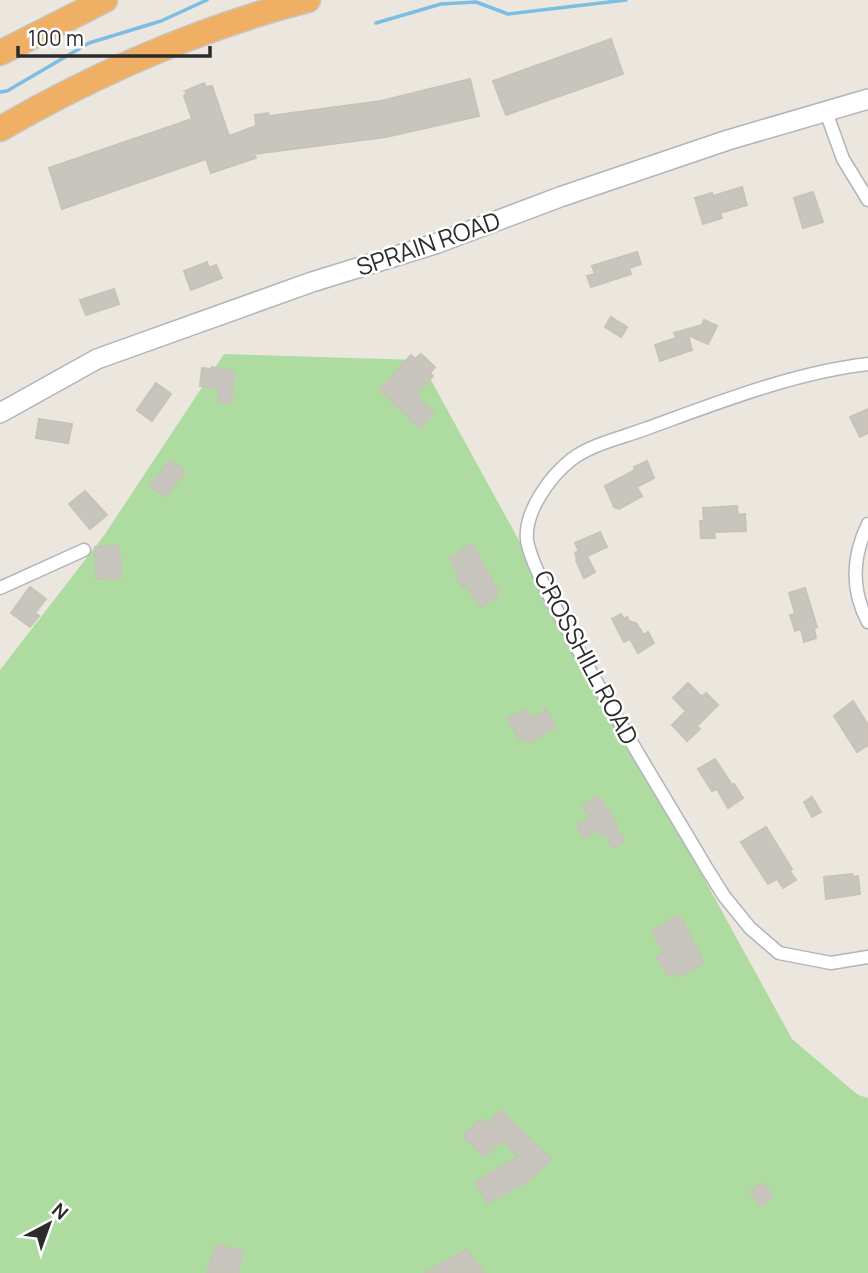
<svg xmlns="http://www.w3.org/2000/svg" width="868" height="1273" viewBox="0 0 868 1273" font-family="Manrope,sans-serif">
  <rect width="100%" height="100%" fill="#ebe7de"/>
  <!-- green -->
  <path fill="#aedca0" d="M224,354L420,360L792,1039L858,1095L868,1098V1273H0V670L105,534Z"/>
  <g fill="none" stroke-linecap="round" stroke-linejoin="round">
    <!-- stream -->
    <path stroke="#7cbde3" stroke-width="3.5" d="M376,23L441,4L476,2L508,14L626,0
      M0,92L7,91L89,43L161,21L207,0"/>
  </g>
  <!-- building -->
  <path fill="#c7c5bd" stroke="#c7c3b8" stroke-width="2" d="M611,39L623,74L506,115L493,81Z
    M470,79L479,116L386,137L254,154L256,158L211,173L206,159L62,209L49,168L192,119L184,96L187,93L185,91L204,83L206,87L212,86L229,136L256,126L255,115L268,113L269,116L381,101Z
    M742,187L747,205L720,213L722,218L703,224L695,198L712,193L713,196Z
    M813,192L823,222L803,228L794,198Z
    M637,252L641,264L629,268L631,274L591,287L587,276L595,274L592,266Z
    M207,262L209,268L216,265L222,278L191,290L184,271Z
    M114,289L119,304L86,315L80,300Z
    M611,317L627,327L621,337L605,327Z
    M704,320L717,326L708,344L688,335L692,350L660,361L655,345L676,338L674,333L702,325Z
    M421,354L435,367L430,373L433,376L416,395L434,412L420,428L380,390L411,355L415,359Z
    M212,367L234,372L231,403L218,401L219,388L200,386L202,368L212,369Z
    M156,383L171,394L152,421L137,410Z
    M868,409V433L860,437L850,417Z
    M39,419L72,424L68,443L36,438Z
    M170,460L185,472L165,497L150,486Z
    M647,461L654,478L637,487L642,496L619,509L614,507L605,486L635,470L634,467Z
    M85,491L107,515L90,529L69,504Z
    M737,506L738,515L745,514L746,531L714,532L715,538H701L700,521H704L703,508Z
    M600,532L607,547L587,556L595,572L584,578L576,560L577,559L575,553L579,551L575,543Z
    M472,544L498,591L496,592L498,596L481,607L465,585L462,587L456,576L459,575L449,558Z
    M119,546L121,578L96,579L95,547Z
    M30,587L46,599L35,613L39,616L30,627L11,613Z
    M805,588L817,627L814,628L816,638L804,642L801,629L795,631L790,615L795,614L789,593Z
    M621,614L624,619L627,617L629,621L636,623L644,635L648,632L654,643L638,653L630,639L624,642L612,619Z
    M688,683L702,697L706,693L718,705L697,726L700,729L687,741L672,725L686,711L673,698Z
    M853,701L868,725V745L857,752L834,716Z
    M527,710L532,719L546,710L556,727L528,743L524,738L520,740L507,718Z
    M715,759L732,785L734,784L743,798L728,808L717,789L712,791L698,769Z
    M598,796L618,825L615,827L625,840L614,848L605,834L602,835L598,829L585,838L577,826L590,817L582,806Z
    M812,797L821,812L812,817L804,802Z
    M766,827L792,869L790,871L796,880L783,888L777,879L768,884L741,842Z
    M852,874L853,877L858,876L860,894L826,899L824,877Z
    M679,915L704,963L679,977L676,971L668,976L657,957L664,953L652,931Z
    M501,1111L551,1159L531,1179L488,1203L475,1182L518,1157L502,1140L485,1157L463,1136L481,1119L486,1125Z
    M763,1183L773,1197L760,1206L750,1192Z
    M216,1245L243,1251L238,1273H207Z
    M467,1249L484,1273H425Z"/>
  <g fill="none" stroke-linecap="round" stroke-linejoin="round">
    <defs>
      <path id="street" d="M826,112L843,159L868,200
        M868,364C792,373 717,403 645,429C621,438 592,444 572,459C550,476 524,512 527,540C530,561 555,608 566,627C610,710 660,789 707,869L724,896L750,928L779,953L831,963L868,957
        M868,524C852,557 851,590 868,622
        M0,588L84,550"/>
      <path id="secondary" d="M0,413L97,359L312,282L435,244L560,197L728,140L868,99"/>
      <path id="highway" d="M0,53L105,0
        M0,129C97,73 199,28 308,0"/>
    </defs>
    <!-- street casing -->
    <use href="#street" stroke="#b2b3bd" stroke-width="15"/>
    <!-- secondary casing -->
    <use href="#secondary" stroke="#b2b3bd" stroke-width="22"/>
    <!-- highway casing -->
    <use href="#highway" stroke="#c8c8c8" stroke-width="27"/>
    <!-- street -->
    <use href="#street" stroke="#fff" stroke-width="12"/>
    <!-- secondary -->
    <use href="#secondary" stroke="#fff" stroke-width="19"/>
    <!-- highway -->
    <use href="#highway" stroke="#efb066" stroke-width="24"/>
  </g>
  <g text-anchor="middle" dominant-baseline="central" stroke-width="5" stroke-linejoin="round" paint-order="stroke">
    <!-- street labels -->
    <g font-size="24" fill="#2b2b2b" stroke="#fff">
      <text transform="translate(428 243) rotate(-19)">SPRAIN ROAD</text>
      <text transform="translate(587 657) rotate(62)">CROSSHILL ROAD</text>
    </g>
  </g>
  <!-- north arrow -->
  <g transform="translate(49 1224) rotate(41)" stroke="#ffffff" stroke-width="5" paint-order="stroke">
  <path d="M0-5L12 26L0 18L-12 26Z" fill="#2b2b2b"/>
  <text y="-10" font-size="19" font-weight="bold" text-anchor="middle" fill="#2b2b2b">N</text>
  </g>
  <!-- scale -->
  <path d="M18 46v10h192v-10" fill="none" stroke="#2b2b2b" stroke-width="3.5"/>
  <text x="28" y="46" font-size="21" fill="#2b2b2b" stroke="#ffffff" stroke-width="5" paint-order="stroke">100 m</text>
</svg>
